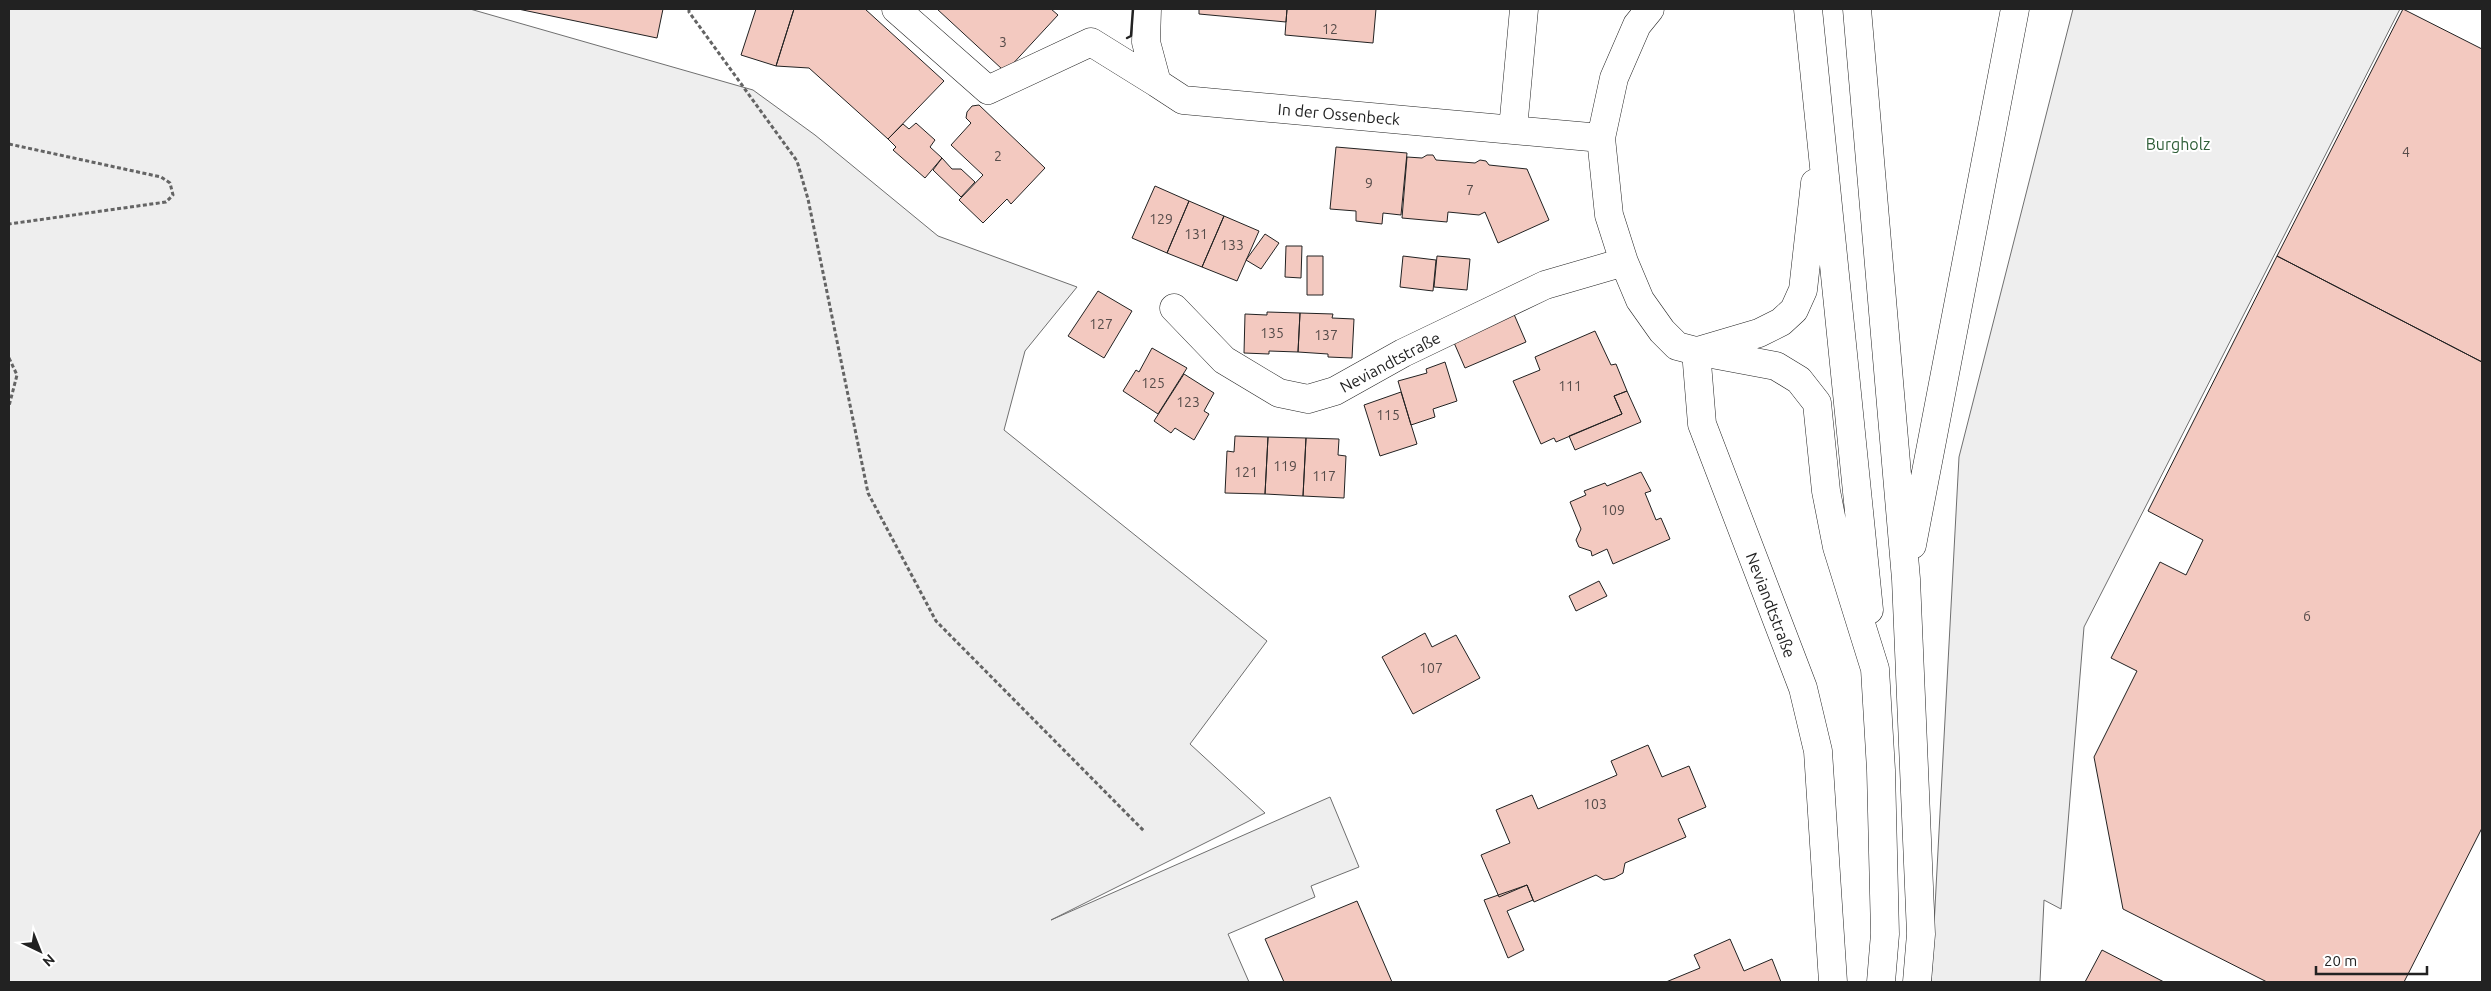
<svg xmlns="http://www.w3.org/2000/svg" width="2491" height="991" viewBox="0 0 2491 991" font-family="Ubuntu,sans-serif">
  <rect width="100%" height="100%" fill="#fff"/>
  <!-- green -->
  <path fill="#eee" stroke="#6f6f6f" d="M9,9H470L753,90L815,135L938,236L1077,287L1025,351L1004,430L1267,641L1190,744L1265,813L1051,920L1330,797L1359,867L1311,886L1315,897L1228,934L1249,982H9Z
    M2073,9H2400L2084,627L2061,909L2044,900L2040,982H1931L1959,457Z"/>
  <!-- building -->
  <path fill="#f3c9c0" stroke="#222" d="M518,9H663L657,38Z
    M756,9H794L776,66L741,55Z
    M794,9H865L944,81L888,139L809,68L776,66Z
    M937,9H1051L1058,15L1008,69H1002Z
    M1199,9H1287L1286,22L1199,14Z
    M1287,9H1376L1373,43L1285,35Z
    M2403,9L2482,49V362L2277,256Z
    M979,105L1045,168L1011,204L1007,199L983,223L959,200L983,175L951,145L971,123L966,118L967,112L972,106Z
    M916,123L935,140L930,147L942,158L925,178L893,150L896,147L888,139L903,124L909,129Z
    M1336,147L1407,153L1401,215L1383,213L1382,224L1356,221V211L1330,209Z
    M1427,155H1433L1436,160L1475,163L1480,160L1486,161L1489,165L1527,169L1549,220L1498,243L1485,212L1479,215L1448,212L1447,222L1402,218L1407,157L1422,158Z
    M942,158L952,169H961L975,182L961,197L933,170Z
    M1155,186L1189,201L1167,253L1132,238Z
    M1189,201L1224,216L1202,267L1167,253Z
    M1224,216L1259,231L1237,281L1202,267Z
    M1265,234L1279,243L1261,269L1246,260Z
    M1286,246H1302L1301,278L1285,277Z
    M1307,256H1323V295H1307Z
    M1403,256L1436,260L1433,291L1400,287Z
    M1437,256L1470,259L1467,290L1434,287Z
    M2277,256L2482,362V828L2404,982H2267L2123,909L2094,757L2137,671L2111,658L2160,562L2186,575L2203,540L2148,511Z
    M1098,291L1132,311L1104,358L1068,336Z
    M1267,312L1300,313L1298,352L1269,351V354L1244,353L1245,314L1267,315Z
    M1513,312L1526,342L1465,368L1452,338Z
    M1300,313L1333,314L1332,318L1354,319L1352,358L1328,357V354L1298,352Z
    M1595,331L1611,365L1616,364L1627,391L1614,396L1622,414L1556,442L1554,438L1541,444L1513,381L1540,370L1535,357Z
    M1152,348L1187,368L1158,414L1123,391L1136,370L1139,372Z
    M1445,362L1457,401L1433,409L1435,417L1411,425L1398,381L1427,373L1426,369Z
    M1184,374L1214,393L1204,411L1209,414L1194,440L1175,428L1171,433L1154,421Z
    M1627,391L1641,422L1575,450L1569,436L1622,414L1614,396Z
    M1401,392L1417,444L1380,456L1364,405Z
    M1235,436L1268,437L1265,494L1225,493L1227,451L1234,452Z
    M1268,437L1306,438L1303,496L1265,494Z
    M1306,438L1339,439L1338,455L1346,456L1344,498L1303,496Z
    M1641,472L1651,491L1645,493L1656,520L1661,518L1670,539L1613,564L1607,549L1592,556L1591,551L1579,547L1576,540L1581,529L1570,502L1586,495L1584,491L1605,483L1607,486Z
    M1599,581L1607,596L1576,611L1569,596Z
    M1425,633L1432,647L1456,635L1480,678L1413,714L1382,657Z
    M1648,745L1662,777L1689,766L1706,807L1678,819L1686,837L1625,863L1623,873L1614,878L1604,880L1596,875L1534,902L1527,885L1499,897L1481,855L1510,843L1496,810L1532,795L1538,809L1617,775L1611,761Z
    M1527,885L1533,900L1507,911L1524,950L1508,958L1484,900Z
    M1357,901L1392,982H1284L1265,939Z
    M1730,939L1744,971L1772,959L1781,982H1666L1700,968L1694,955Z
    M2102,950L2164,982H2085Z"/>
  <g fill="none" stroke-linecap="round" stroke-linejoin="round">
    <defs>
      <path id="minor" d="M896,9L988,90L1091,42L1157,83
        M1147,9L1146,42L1157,83L1183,100L1601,138
        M1650,9L1637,25L1614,78L1601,138L1609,215L1624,262L1640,300L1662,331L1677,346L1696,351L1702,424L1803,688L1818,751L1833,982
        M1513,129L1524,9
        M1174,308L1224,360L1279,393L1308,399L1335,391L1403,353L1545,285L1624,262"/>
      <path id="highway" d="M1808,9L1869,610
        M1857,9L1906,579L1921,934L1917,982
        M1696,351L1776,366L1799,380L1817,403L1826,491L1837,547L1875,669L1881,770L1885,934L1881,982
        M1698,351L1759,333L1781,322L1794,310L1803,290L1815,183
        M1912,545L2015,9"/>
    </defs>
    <!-- minor casing -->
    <use href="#minor" stroke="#222" stroke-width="29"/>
    <!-- highway casing -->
    <use href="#highway" stroke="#222" stroke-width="29"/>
    <!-- path -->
    <path stroke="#646464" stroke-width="3" stroke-dasharray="4 2.5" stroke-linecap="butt" d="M689,9V12L797,161L808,199L868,493L936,621L1144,831
      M9,144L161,177L170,183L173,195L166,202L9,224
      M9,358L17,375L9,406"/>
    <!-- minor -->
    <use href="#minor" stroke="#fff" stroke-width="28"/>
    <!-- highway -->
    <use href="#highway" stroke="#fff" stroke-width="28"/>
    <!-- wall -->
    <path stroke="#222" stroke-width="2.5" d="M1127,38L1131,36L1133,9"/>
  </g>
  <g text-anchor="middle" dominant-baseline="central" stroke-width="4" stroke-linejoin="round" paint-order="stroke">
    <!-- number labels -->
    <g font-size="14" fill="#564c4a">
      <text x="1330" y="29">12</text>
      <text x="1003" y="42">3</text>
      <text x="2406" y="152">4</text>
      <text x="998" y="156">2</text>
      <text x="1369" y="183">9</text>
      <text x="1470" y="190">7</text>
      <text x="1161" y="219">129</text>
      <text x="1196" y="234">131</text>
      <text x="1232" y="245">133</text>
      <text x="1101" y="324">127</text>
      <text x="1272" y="333">135</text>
      <text x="1326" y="335">137</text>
      <text x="1153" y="383">125</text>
      <text x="1570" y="386">111</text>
      <text x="1188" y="402">123</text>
      <text x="1388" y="415">115</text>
      <text x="1285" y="466">119</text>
      <text x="1246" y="472">121</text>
      <text x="1324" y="476">117</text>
      <text x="1613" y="510">109</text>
      <text x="2307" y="616">6</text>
      <text x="1431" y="668">107</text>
      <text x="1595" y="804">103</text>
    </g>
    <!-- street labels -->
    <g font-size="16" fill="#222" stroke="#fff">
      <text transform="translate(1339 114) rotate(5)">In der Ossenbeck</text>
      <text transform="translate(1390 362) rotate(-28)">Neviandtstraße</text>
      <text transform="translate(1771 605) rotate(69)">Neviandtstraße</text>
    </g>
    <!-- park labels -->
    <g font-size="16" fill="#2f5e38" stroke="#fff">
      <text x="2178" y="144">Burgholz</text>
    </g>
  </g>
  <!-- border -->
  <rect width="2491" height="991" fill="none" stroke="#222222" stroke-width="20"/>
  <!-- north arrow -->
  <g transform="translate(40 951) rotate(137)" stroke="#ffffff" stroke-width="4" paint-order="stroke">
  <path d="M0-4L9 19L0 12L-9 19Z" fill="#222222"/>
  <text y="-8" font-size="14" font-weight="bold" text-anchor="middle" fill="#222222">N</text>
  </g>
  <!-- scale -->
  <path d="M2316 966v8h111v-8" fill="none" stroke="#222222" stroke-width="2.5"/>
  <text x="2324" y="966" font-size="15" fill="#222222" stroke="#ffffff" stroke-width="4" paint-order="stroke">20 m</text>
</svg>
